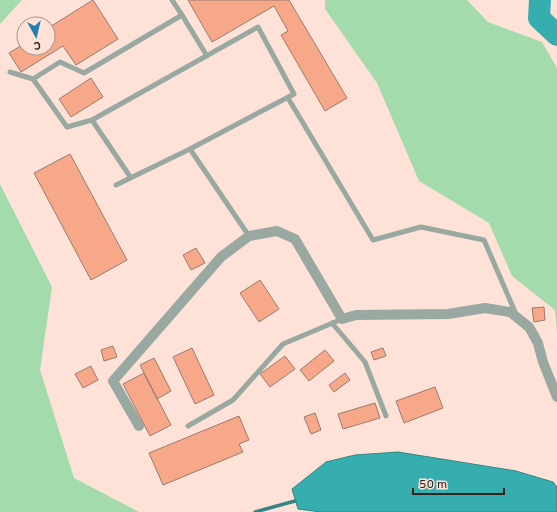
<svg xmlns="http://www.w3.org/2000/svg" width="557" height="512" viewBox="0 0 557 512" font-family="Overpass,sans-serif">
  <rect width="100%" height="100%" fill="#fee2d8"/>
  <!-- green -->
  <path fill="#a3dbac" d="M0,0H22L0,24Z
    M325,0H467L488,22L542,42L557,68V333L555,310L512,276L489,223L419,181L377,83L325,9Z
    M0,184L52,287L40,370L74,478L139,512H0Z"/>
  <!-- water -->
  <path fill="#36aeaf" stroke="#348484" d="M398,452L516,471L553,482L557,487V512H321L298,509L292,489L326,462L355,455Z"/>
  <g fill="none" stroke-linecap="round" stroke-linejoin="round">
    <!-- stream -->
    <path stroke="#348484" stroke-width="3.5" d="M255,512L295,501"/>
    <!-- river -->
    <path stroke="#36aeaf" stroke-width="22" d="M540,0L539,18L557,35"/>
  </g>
  <!-- building -->
  <path fill="#f6a889" stroke="#997b6f" d="M93,0L118,39L76,65L63,46L21,72L9,53L24,44V48H48V28Z
    M188,0H289L347,98L325,111L281,35L288,31L274,6L212,42Z
    M91,78L103,97L71,117L59,99Z
    M70,154L127,260L91,280L34,173Z
    M196,248L205,263L191,270L183,255Z
    M260,280L279,309L259,322L240,293Z
    M544,307L545,320L534,322L532,308Z
    M113,346L117,357L104,361L101,350Z
    M192,348L214,395L195,404L173,357Z
    M383,348L386,356L374,360L371,352Z
    M325,350L334,361L309,381L300,370Z
    M285,356L295,369L270,387L260,374Z
    M154,358L171,391L157,399L140,365Z
    M91,366L98,380L83,388L75,374Z
    M144,373L171,425L150,436L123,384Z
    M345,373L350,380L334,392L329,385Z
    M435,387L443,408L404,423L396,401Z
    M375,403L380,418L343,429L338,414Z
    M315,413L321,430L311,434L304,417Z
    M239,416L249,440L239,444L243,452L163,485L149,453Z"/>
  <g fill="none" stroke-linecap="round" stroke-linejoin="round">
    <!-- lane -->
    <path stroke="#99a8a1" stroke-width="5" d="M172,0L182,15
      M10,72L33,79
      M288,98L373,240L421,227L484,240L516,314
      M92,120L67,127L33,79L60,62L84,73L182,15L207,56
      M131,178L92,120L258,27L294,94L190,149
      M116,185L190,149L249,236
      M332,323L365,362L386,416
      M188,426L233,400L283,344L342,319"/>
    <!-- street -->
    <path stroke="#99a8a1" stroke-width="10" d="M139,426L113,381L221,257L249,236L277,231L295,239L342,319L356,315L448,314L485,308L510,312L529,327L538,343L543,362L557,397"/>
  </g>
  <!-- north arrow -->
  <g transform="translate(36 36) rotate(172)"><circle r="19" fill="#fee2d8" stroke="#ab968e"/>
  <path d="M0-3L7 15L0 10L-7 15Z" fill="#247eac"/>
  <text y="-6" font-size="11" font-weight="bold" text-anchor="middle" fill="#2f231e">С</text>
  </g>
  <!-- scale -->
  <path d="M413 488v6h91v-6" fill="none" stroke="#2f231e" stroke-width="2"/>
  <text x="419" y="488" font-size="12" fill="#2f231e" stroke="#fee2d8" stroke-width="3" paint-order="stroke">50 m</text>
</svg>
